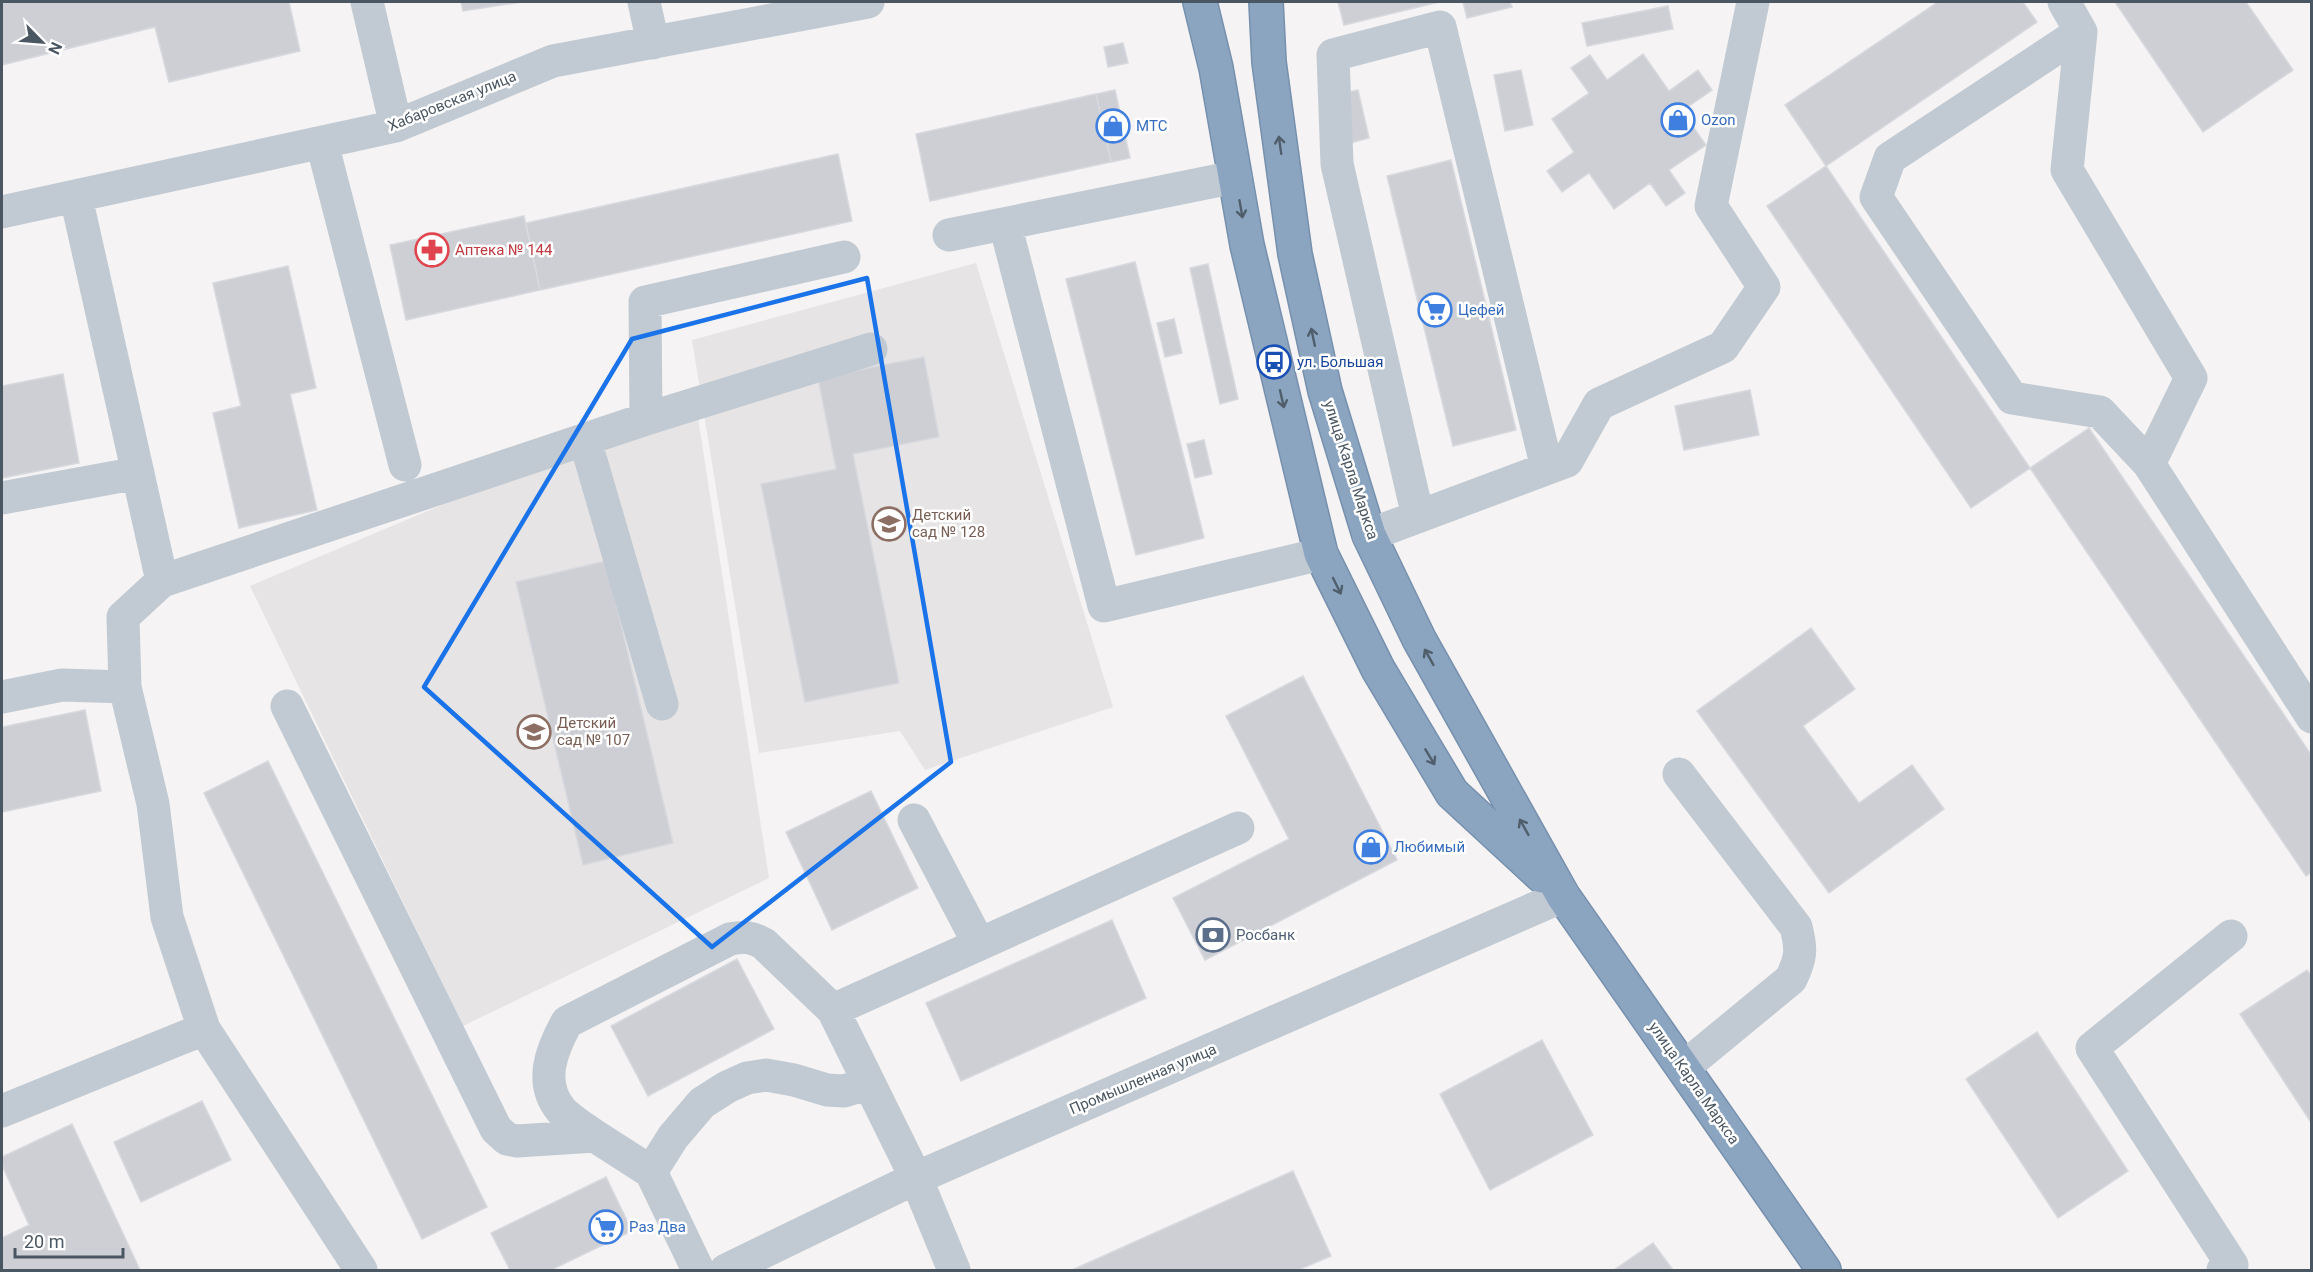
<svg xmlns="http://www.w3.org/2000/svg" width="2313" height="1272" viewBox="0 0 2313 1272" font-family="Roboto,sans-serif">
  <rect width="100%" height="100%" fill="#f5f3f3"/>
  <!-- education -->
  <path fill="#e6e4e5" d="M976,263L1113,707L925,770L900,731L759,753L692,340Z
    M695,398L769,878L463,1026L250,586Z"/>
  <!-- building -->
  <path fill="#cdcfd5" stroke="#d7d9de" stroke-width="1.5" d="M2,2H289L300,51L169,82L155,27L2,65Z
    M461,2H522L463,11Z
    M1338,2H1439L1344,25Z
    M1463,2H1510L1512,7L1467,18Z
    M1938,2H2023L2037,22L1826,166L1785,105Z
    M2115,2H2246L2293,70L2203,132Z
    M1668,6L1673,29L1587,46L1582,23Z
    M1123,43L1128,63L1108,67L1104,47Z
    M1643,54L1669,91L1698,70L1712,90L1682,111L1706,145L1669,170L1685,193L1666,206L1650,183L1614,209L1589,173L1562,192L1547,171L1574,152L1552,119L1589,93L1571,68L1590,55L1607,80Z
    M1521,70L1533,125L1505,131L1494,75Z
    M1115,90L1130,158L1111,162L1096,94Z
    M1358,90L1369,138L1350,143L1340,94Z
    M1096,94L1111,162L930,201L916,134Z
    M838,154L852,221L540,290L526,223Z
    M1451,160L1516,430L1453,446L1387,176Z
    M1826,166L2030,468L1971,508L1767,206Z
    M524,216L540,290L406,320L390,245Z
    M1135,262L1204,538L1136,555L1066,279Z
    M1208,264L1238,399L1220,404L1190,268Z
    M288,266L316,388L290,394L317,510L239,528L213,413L241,406L213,283Z
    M1174,319L1182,353L1165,357L1157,323Z
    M924,357L939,437L853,454L899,683L805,702L761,484L836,469L818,378Z
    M63,374L79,463L2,478V386Z
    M1750,390L1759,435L1684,450L1675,406Z
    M2089,428L2312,756V872L2306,876L2030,468Z
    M1204,440L1212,474L1195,478L1187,444Z
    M606,561L673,843L583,865L516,582Z
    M1811,628L1855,689L1803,726L1859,803L1912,765L1944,809L1829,893L1697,711Z
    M1303,676L1397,860L1205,960L1173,898L1289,839L1226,716Z
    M85,710L101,791L2,812V727Z
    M268,761L487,1207L422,1239L204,793Z
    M871,791L918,888L832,930L786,832Z
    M1112,920L1146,998L961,1081L926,1003Z
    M737,959L774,1029L648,1096L611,1026Z
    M2307,970L2312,977V1124L2240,1014Z
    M2037,1032L2128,1171L2058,1218L1966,1079Z
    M1542,1040L1593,1135L1490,1190L1440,1094Z
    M202,1101L231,1160L141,1202L114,1142Z
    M72,1124L140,1270H2V1238L29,1225L2,1165V1157Z
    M1293,1171L1331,1256L1298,1270H1072Z
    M606,1177L632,1231L551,1270H510L491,1233Z
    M1653,1243L1673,1270H1614Z"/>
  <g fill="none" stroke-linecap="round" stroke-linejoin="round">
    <defs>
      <path id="highway" d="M1200,2L1216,68L1247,245L1321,554L1378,669L1452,793L1542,876
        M1266,2L1269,62L1295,254L1325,391L1369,535L1419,639L1563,896L1824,1270"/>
    </defs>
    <!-- highway casing -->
    <use href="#highway" stroke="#7690ad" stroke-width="36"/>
    <!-- minor -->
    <path stroke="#c1cad2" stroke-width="33" d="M367,2L396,126
      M644,2L653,43
      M2064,2L2081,32L2067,170L2191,378L2149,464
      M2081,32L1890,158L1876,197L2012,398L2100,412L2149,464L2312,717
      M322,143L405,465
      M76,197L162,581
      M2,212L396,126L553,61L868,2
      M1005,224L1104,606L1321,554
      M949,235L1235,177
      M646,419L871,349
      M585,440L662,704
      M2,498L138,473
      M1418,517L1337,164L1333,55L1440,27L1547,468
      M1369,535L1567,461L1599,404L1723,347L1764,287L1711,206L1753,2
      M2,697L62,685L125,687
      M287,706L496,1129L507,1139L517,1141L595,1136L651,1172L698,1270
      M1679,774L1796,927C1802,950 1801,958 1791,979L1683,1068
      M914,820L979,944
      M2,1111L204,1029
      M595,1136C584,1128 570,1120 561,1110C538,1082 552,1049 567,1022L730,939C744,936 752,937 764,944L833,1010
      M651,1172L673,1137L702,1103L727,1087L747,1078L766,1075L794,1080L827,1090L844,1091L869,1083
      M361,1270L204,1029L167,917L153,804L125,687L123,617L162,581L646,419L645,302L844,257
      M726,1270L916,1178L1563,896
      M954,1270L916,1178L833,1010L1238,828
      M2223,1270L2232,1265L2092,1048L2231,936"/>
    <!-- highway -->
    <use href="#highway" stroke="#8ba5c1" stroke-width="33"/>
  </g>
  <!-- one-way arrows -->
  <defs><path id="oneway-shaft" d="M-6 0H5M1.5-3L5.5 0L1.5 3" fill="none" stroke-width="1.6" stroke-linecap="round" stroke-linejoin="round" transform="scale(1.5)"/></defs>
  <g stroke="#505e6b">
    <use href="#oneway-shaft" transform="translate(1280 145) rotate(-98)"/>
    <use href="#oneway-shaft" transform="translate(1241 209) rotate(80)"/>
    <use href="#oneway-shaft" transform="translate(1313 337) rotate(-102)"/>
    <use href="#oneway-shaft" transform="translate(1282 399) rotate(77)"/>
    <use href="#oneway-shaft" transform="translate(1337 586) rotate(64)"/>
    <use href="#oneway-shaft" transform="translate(1429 657) rotate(-119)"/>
    <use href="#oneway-shaft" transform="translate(1430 757) rotate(59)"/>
    <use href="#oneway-shaft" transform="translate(1524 827) rotate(-119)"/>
  </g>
  <!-- marked area -->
  <path fill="none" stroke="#1a73e8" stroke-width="4.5" stroke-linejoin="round" d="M867,278L951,762L712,947L424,687L632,339Z"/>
  <!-- icons -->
  <defs>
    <symbol id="shop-ring" viewBox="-11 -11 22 22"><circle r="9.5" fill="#fff" stroke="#3f7fe0" stroke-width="1.5"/><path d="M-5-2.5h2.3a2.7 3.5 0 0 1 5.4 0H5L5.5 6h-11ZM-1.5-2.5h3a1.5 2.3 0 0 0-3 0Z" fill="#3f7fe0"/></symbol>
    <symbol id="pharmacy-ring" viewBox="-11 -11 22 22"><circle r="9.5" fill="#fff" stroke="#e0444e" stroke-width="1.5"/><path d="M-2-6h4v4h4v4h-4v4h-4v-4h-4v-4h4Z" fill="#e0444e"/></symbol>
    <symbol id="supermarket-ring" viewBox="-11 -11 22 22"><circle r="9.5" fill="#fff" stroke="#3f7fe0" stroke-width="1.5"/><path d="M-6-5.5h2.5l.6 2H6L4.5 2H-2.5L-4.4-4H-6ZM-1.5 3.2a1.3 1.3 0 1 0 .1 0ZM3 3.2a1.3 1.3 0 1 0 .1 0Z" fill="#3f7fe0"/></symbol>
    <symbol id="bus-ring" viewBox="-11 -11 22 22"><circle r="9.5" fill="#fff" stroke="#1a4fb4" stroke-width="1.5"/><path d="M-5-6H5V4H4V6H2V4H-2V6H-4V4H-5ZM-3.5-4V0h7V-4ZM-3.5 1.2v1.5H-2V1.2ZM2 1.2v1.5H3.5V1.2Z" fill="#1a4fb4"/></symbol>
    <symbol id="school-ring" viewBox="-11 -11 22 22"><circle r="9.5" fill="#fff" stroke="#8d6e63" stroke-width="1.5"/><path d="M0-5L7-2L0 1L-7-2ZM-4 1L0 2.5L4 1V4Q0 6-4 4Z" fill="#8d6e63"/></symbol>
    <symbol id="bank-ring" viewBox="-11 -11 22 22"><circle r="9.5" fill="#fff" stroke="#5c6f8a" stroke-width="1.5"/><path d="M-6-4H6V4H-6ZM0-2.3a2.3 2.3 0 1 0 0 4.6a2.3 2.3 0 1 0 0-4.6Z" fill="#5c6f8a"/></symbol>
  </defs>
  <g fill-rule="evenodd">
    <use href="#shop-ring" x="1659" y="101" width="38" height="38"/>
    <use href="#shop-ring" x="1094" y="107" width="38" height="38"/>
    <use href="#pharmacy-ring" x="413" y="231" width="38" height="38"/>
    <use href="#supermarket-ring" x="1416" y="291" width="38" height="38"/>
    <use href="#bus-ring" x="1255" y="343" width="38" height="38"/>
    <use href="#school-ring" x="870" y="505" width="38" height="38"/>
    <use href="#school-ring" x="515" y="713" width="38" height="38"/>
    <use href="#shop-ring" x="1352" y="828" width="38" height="38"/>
    <use href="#bank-ring" x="1194" y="916" width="38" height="38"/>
    <use href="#supermarket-ring" x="587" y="1208" width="38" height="38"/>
  </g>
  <g text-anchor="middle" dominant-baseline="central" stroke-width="5" stroke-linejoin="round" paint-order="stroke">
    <!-- street labels -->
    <g font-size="15" fill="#4a5661" stroke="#fff">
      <text transform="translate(452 101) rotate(-22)">Хабаровская улица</text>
      <text transform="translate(1351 470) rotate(72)">улица Карла Маркса</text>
      <text transform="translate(1143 1079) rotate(-23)">Промышленная улица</text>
      <text transform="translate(1694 1083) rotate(55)">улица Карла Маркса</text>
    </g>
    <!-- shop labels -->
    <g font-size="15" fill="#366cbe" stroke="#fff" text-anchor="start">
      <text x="1701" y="120">Ozon</text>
      <text x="1136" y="126">МТС</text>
      <text x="1458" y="310">Цефей</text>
      <text x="1394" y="847">Любимый</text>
      <text x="629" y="1227">Раз Два</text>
    </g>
    <!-- health labels -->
    <g font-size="15" fill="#be3a42" stroke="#fff" text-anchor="start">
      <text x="455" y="250">Аптека № 144</text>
    </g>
    <!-- transit labels -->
    <g font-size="15" fill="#164399" stroke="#fff" text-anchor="start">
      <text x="1297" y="362">ул. Большая</text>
    </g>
    <!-- education labels -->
    <g font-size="15" fill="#785e54" stroke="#fff" text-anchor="start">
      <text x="912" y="515">Детский<tspan x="912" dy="17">сад № 128</tspan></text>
      <text x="557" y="723">Детский<tspan x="557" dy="17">сад № 107</tspan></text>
    </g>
    <!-- service labels -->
    <g font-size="15" fill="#4e5e75" stroke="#fff" text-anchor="start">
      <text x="1236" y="935">Росбанк</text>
    </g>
  </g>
  <!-- border -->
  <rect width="2313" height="1272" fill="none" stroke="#4a5661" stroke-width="6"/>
  <!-- north arrow -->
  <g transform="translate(42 42) rotate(115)" stroke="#ffffff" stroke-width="4.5" paint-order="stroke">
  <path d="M0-4.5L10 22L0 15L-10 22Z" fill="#4a5661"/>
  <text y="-9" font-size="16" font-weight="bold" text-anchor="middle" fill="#4a5661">N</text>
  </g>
  <!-- scale -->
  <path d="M15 1248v9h108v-9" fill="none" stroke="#4a5661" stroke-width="3"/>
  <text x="24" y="1248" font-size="18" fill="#4a5661" stroke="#ffffff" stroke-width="4.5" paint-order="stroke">20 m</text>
</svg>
